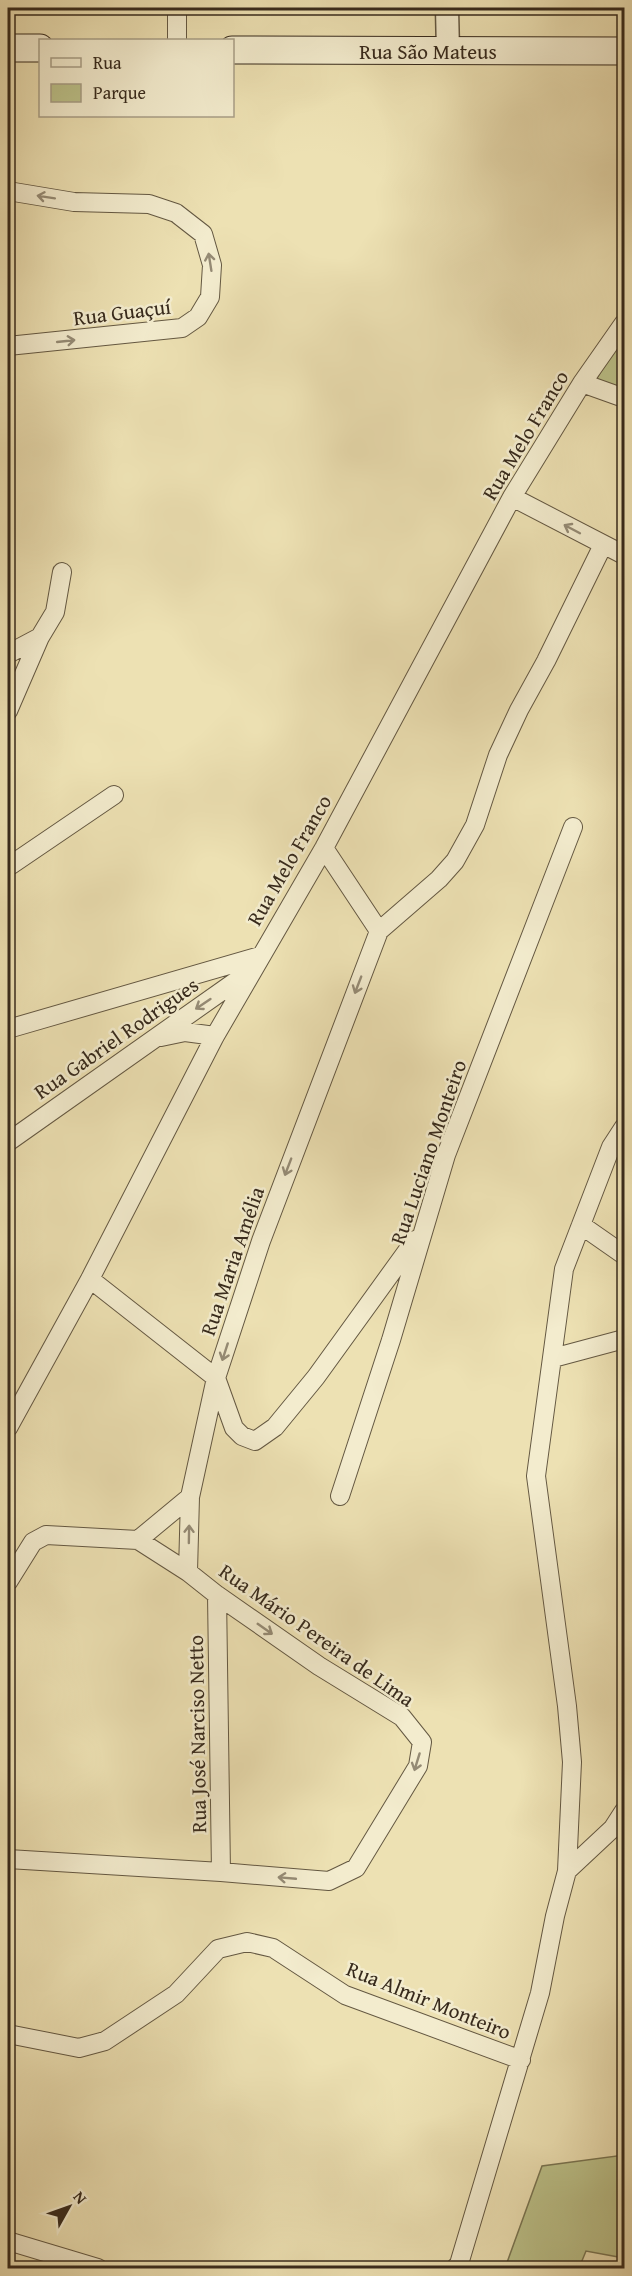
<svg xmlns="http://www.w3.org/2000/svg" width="632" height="2276" viewBox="0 0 632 2276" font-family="'Gentium Book Plus',serif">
  <rect width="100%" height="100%" fill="#ede1b3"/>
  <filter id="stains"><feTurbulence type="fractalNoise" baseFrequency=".00333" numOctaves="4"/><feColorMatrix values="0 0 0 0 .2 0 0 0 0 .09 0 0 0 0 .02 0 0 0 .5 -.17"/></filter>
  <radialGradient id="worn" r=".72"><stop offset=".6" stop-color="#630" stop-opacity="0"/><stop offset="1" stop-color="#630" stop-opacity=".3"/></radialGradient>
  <!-- green -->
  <path fill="#bcc28a" stroke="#7a7653" stroke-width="1.5" d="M624,331V393L596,380Z
    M624,2155V2258L586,2251L579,2268H505L542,2166Z"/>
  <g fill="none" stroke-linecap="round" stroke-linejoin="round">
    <defs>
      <path id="minor" d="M177,40V8
        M8,191L74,202L149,204L176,213L203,234L212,265L210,297L198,317L182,328L8,346
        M582,383L624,398
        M512,497L624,555
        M8,654L40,637
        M8,711L40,637L55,612L62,572
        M324,848L379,931
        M8,867L114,795
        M8,1029L260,956
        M161,1037L185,1032L215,1036
        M8,1142L246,974
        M581,1225L624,1255
        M90,1279L216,1378L234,1428L242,1436L255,1441L275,1427L316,1377L415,1240
        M553,1358L624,1339
        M8,1428L90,1279L215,1036L324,848L512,497L582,383L624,323
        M340,1496L391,1340L446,1155L573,827
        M188,1572L190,1497L216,1378L261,1241L379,931L439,879L455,861L475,825L498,755L519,710L546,661L603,545
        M8,1582L33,1542L46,1535L138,1540L190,1497
        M217,1595L221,1872
        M8,1859L221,1872L329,1881L356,1868L418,1766L422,1742L402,1717L319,1666L217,1595L188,1572L138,1540
        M567,1871L613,1828L624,1811
        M8,2034L79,2048L105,2041L176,1994L218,1949L247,1942L273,1948L345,1995L521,2060
        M8,2241L98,2268
        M455,2268L459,2264L540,1993L555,1916L567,1871L572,1762L567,1706L536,1476L564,1269L611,1147L624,1127"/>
      <path id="tertiary" d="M447,8L448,52"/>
      <path id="secondary" d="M8,48H40
        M232,50L624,51"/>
    </defs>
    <!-- minor casing -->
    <use href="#minor" stroke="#645842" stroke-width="20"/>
    <!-- tertiary casing -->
    <use href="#tertiary" stroke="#645842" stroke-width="25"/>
    <!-- secondary casing -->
    <use href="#secondary" stroke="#372a1c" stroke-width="29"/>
    <!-- minor -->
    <use href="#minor" stroke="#f3ecce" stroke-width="18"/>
    <!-- tertiary -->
    <use href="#tertiary" stroke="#f3ecce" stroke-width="22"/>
    <!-- secondary -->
    <use href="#secondary" stroke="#f3ecce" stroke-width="27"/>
  </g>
  <!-- one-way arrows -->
  <defs><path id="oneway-shaft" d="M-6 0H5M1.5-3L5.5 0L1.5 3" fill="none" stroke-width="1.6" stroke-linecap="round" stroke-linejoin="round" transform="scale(1.5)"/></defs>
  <g stroke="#958b75">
    <use href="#oneway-shaft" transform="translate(46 197) rotate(-171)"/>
    <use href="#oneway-shaft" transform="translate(210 262) rotate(-99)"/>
    <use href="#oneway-shaft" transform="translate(66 341) rotate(-6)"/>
    <use href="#oneway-shaft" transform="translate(572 529) rotate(-152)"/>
    <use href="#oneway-shaft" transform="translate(358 985) rotate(111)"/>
    <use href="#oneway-shaft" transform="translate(203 1004) rotate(146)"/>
    <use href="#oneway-shaft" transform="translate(288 1167) rotate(111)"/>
    <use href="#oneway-shaft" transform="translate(225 1352) rotate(108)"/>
    <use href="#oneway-shaft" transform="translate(189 1534) rotate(-89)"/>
    <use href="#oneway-shaft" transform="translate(265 1629) rotate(35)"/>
    <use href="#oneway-shaft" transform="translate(417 1762) rotate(107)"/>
    <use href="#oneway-shaft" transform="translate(287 1878) rotate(-175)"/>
  </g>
  <g text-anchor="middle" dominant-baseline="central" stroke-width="5" stroke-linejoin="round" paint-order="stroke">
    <!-- street labels -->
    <g font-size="21" fill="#372a1c" stroke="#f3ecce">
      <text x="428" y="51">Rua São Mateus</text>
      <text transform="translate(122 312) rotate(-7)">Rua Guaçuí</text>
      <text transform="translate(525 435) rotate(-59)">Rua Melo Franco</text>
      <text transform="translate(289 860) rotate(-60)">Rua Melo Franco</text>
      <text transform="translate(116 1038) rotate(-35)">Rua Gabriel Rodrigues</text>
      <text transform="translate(428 1152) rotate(-71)">Rua Luciano Monteiro</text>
      <text transform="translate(232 1261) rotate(-71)">Rua Maria Amélia</text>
      <text transform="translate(317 1635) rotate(35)">Rua Mário Pereira de Lima</text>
      <text transform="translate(197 1734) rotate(-91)">Rua José Narciso Netto</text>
      <text transform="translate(429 2000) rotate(22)">Rua Almir Monteiro</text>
    </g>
  </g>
  <!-- margin -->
  <rect width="632" height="2276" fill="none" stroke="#ede1b3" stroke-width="30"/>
  <rect x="9" y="9" width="614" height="2258" fill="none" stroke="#372a1c" stroke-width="3"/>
  <rect x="15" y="15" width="602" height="2246" fill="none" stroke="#372a1c" stroke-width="1.5"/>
  <!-- legend -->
  <rect x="39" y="39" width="195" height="78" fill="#f3ecce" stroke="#a89e87" stroke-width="1.5"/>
  <rect x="51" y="58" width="30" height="9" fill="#f3ecce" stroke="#a89e87" stroke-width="1.5"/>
  <text x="93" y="69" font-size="18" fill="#372a1c">Rua</text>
  <rect x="51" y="84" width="30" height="18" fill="#bcc28a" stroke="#a89e87" stroke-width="1.5"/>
  <text x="93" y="99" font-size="18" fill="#372a1c">Parque</text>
  <!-- north arrow -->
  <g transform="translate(69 2207) rotate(50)" stroke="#f3ecce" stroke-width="4.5" paint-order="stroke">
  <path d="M0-4.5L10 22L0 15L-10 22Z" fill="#372a1c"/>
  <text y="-9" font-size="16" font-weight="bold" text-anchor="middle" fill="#372a1c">N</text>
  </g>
  <rect width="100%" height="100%" filter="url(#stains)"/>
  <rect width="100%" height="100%" fill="url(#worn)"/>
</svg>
